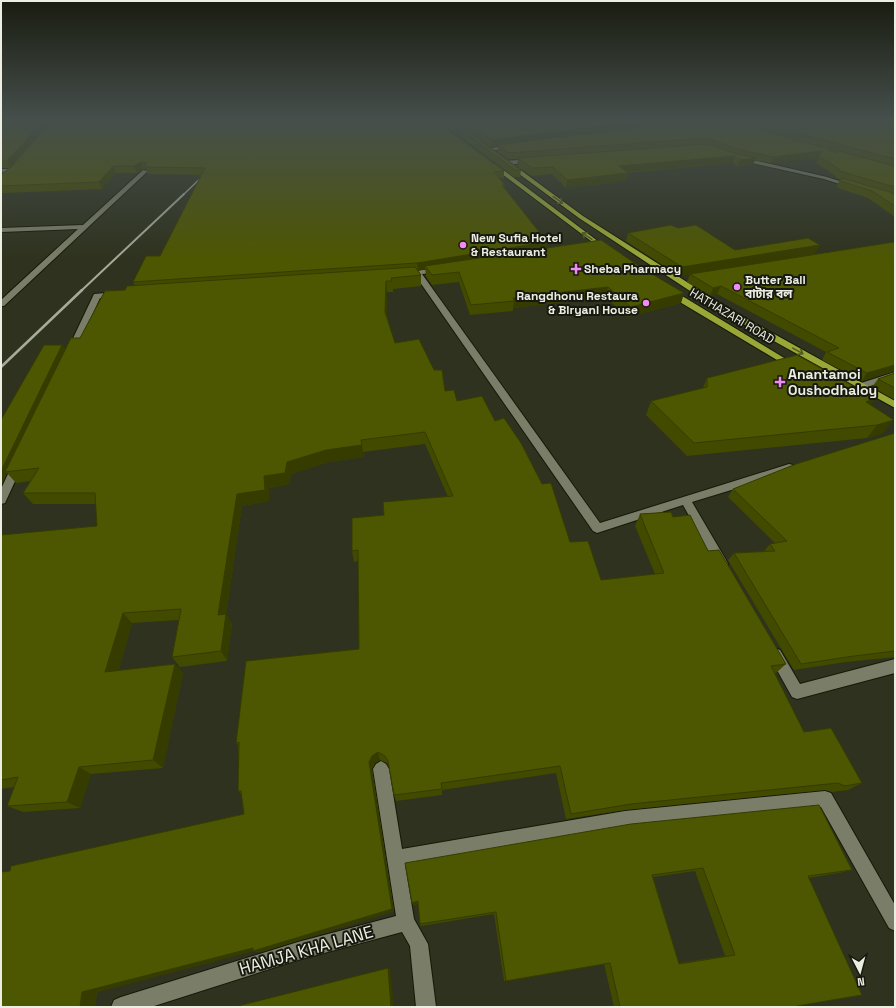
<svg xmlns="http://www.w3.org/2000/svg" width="896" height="1008" viewBox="0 0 896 1008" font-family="'Space Grotesk','Noto Sans Bengali',sans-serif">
  <rect width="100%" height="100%" fill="#2e321e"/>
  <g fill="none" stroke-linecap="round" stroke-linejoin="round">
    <defs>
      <path id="minor" d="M513,144L516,146L515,147L490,151L487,149Z
        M740,157L827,177L855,186L852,188L824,179L738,160V158Z
        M533,159L536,161L535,162L506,165L503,163L506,161Z
        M16,164L21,165L15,172L1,173V169H11Z
        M143,170L148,171L4,306H1V300L78,229L1,232V228L83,225Z
        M440,268H443V272L422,274L600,523L789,464L793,465L794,468L793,471L692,502L726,560L728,564L726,568L722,569L718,568L683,505L597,533L593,531L415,275L405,276L401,274L405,272Z
        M117,292H120V296L100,298L75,351L71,354L68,353L67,351L94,294Z
        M895,372V378L861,389L856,386L858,384Z
        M17,462L21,463L22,466L5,503L1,504V489L13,463Z
        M775,648L780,650L800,684L895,659V673L797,699L792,697L768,654L770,650Z
        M381,761L386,764L389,769L402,849L625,811L825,791L831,793L895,905V931L889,928L821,807L625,827L405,865L414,919L428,944L436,1007H416L410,946L402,932L298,960L151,1007H111L114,1000L121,997L298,942L396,916L373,769L376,764Z"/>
      <path id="trunk" d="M490,163H494L607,248V250H603L490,165Z
        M507,163H511L583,216L731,310L895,401V408L725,314L579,218L507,165Z
        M668,291H674L799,367L795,370L792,369L668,295Z"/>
    </defs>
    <!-- minor casing -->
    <use href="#minor" stroke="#161907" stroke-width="2"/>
    <!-- trunk casing -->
    <use href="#trunk" stroke="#161907" stroke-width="2"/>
    <!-- minor -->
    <use href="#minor" fill="#7a7e68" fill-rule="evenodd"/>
    <!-- trunk -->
    <use href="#trunk" fill="#99a737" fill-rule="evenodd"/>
    <!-- rail-far2 -->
    <path stroke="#a8aa9b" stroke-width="1.5" d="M183,195L207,172"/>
    <!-- rail-far1 -->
    <path stroke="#a8aa9b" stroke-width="2" d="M81,291L184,194"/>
    <!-- rail -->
    <path stroke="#a8aa9b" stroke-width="2.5" d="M1,367L82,290"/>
  </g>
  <!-- wall -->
  <path fill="#424a00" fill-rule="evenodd" d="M1,119H433L504,171V178H499L505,185L504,189L547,242L546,248L601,240L642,268L684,293L681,303L628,317L605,297L513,308V311L470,315L459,282L432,285L426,276L425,269L418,271L421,275V286L393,289V292H387V316L395,343L419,339L434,370H442L445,391L454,390L457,401L482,396L495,421L504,418L521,443L542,484L551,483L570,542L588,541L601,580L655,574L635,526L640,514L671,512L673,517L690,515L708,551L719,550L786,664L776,673H774L804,732L831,728L862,783L848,790L832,792L825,790L625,810L566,819L556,773L442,790V795L396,801L394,795L389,767L387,763L380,760L375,763L372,769L394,911L261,952L253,951L97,992L95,1007H1V872L10,871L11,866L244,814L241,794L238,791V745L236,743L246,661L359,649L358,561L354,562L352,551V518L384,515L383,502L448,497L425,444L363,452L364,457L329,462L291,474L289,484L269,488V501L242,506L226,614L232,624L227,661L180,667L172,657L179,620L132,623L119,670L175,664L183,673L163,768L91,774L80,808L23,812L7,806L15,787L1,789V535L97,526L96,504H33L23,493L31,481L16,483L7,473L1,485V420L44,345H62L65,349L71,338H80L105,291L125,290L127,286H135L133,282L146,256H160L201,175L147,174L146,169H143L137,173H116L102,189L3,193L1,195V169L3,173L12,166L50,123L10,168H1Z
    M435,119H451L521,170L520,177H514L459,135Z
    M452,119H722L727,120V119H895V217L868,198L838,188L837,185L840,179L836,178V176L816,163L819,158L771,163L755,160L753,165L737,167L733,163L627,173H628L626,181L566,188L552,174L532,176L517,166L518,159H509L498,152V146L491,147Z
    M678,228L735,250L815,254L895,242V371L862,381L822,360L826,352L717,294L710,296L687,282L690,274L679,276L626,241L628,233Z
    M895,373V400L872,387L878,379Z
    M707,378L870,405L883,433L867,438L687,456L646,415L651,401L703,388Z
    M895,433V657L846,662L794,670L728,560L734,553L765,552L764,551L770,544L775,543L728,497L733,489Z
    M405,863L852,870L839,873L808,878L797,1007H614L604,964L506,981H504L494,914L421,926L420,924L418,904L413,905ZM695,871L725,956L679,963L653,877Z"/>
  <!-- shaded-wall -->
  <path fill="#363c00" d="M45,119H53L10,168L7,161Z
    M658,119H704L498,145V146L491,147L492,140Z
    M822,151L819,158L771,163L773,157Z
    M735,156L733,163L617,173L619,166Z
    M756,158L753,165L737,167L740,160Z
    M141,162L143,169L137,173L134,166Z
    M113,166L116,173L102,189L99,182Z
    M1,169L4,174L1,177Z
    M628,173L626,181L566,188L567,180Z
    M547,242L546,250L425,266V269L418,271L417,263Z
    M820,245L815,254L679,276L682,267Z
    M386,281L387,292V323L385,312Z
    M721,286L717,294L710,296L713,288Z
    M608,287L605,297L513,308L514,301L513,298Z
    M684,293L681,303L628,317L631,307Z
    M62,345L66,350L5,472L7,473L1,485V471Z
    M895,365V371L862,381L867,373Z
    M875,398L865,412L866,402Z
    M894,420L883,433L867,438L877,425Z
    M361,440L364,457L329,462L291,474L289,484L269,488V501L242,506L226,614L232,624L227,661L221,651L218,615L237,494L287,462Z
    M123,613L132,623L116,681L105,672Z
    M175,664L183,673L163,768L153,760Z
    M378,752L380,760L375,763L372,769L394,911L261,952L253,951L258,950L97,992L95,1007H80L82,992L369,762L372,756Z
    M79,767L91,774L80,808L67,802Z
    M418,901L419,903L413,905L412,903Z
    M388,968H390L394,1007H391Z"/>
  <!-- building -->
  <path fill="#4d5600" stroke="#363c00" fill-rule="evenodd" d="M1,119H45L7,161H1Z
    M53,119H433L504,171L494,172L505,185H502L547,242L417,263L133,282L146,256H160L205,168L145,167L147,163L141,162L134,166H113L99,182L1,186V175L12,166Z
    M444,119H451L521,170H515L459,128Z
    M461,119H658L492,140Z
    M703,119H722L833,150H828L836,153L835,150L895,166V187L839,171V169L819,156L822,151L773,157L741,150L708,138L509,153L498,145Z
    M744,119H895V159Z
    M708,144L737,154L756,158L740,160L735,156L619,166L628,173L567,180L553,167L532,168L518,158Z
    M841,178L890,192L895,195V206L872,191L841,181Z
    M671,225L678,228L696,225L735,250L808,238L820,245L682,267L628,233Z
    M601,240L642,268L684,293L631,307L608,287L513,298L514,301L471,305L459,272L432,275L425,266Z
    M894,242H895V365L867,373L827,352L839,348L721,286L713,288L690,274Z
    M415,267L421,275L391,278L392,281H386L385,312L395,343L419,339L434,370H442L445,391L454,390L457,401L482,396L495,421L504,418L521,443L542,484L551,483L570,542L588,541L601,580L664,573L640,514L671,512L673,517L690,515L708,551L719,550L786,664L771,666L804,732L831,728L862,783L845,786L838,783L631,804L571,814L560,766L441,783L442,789L394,795L388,761L385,756L378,752L372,756L369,762L392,909L253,951V948L82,992L80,1007H1V872L10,871L11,866L244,814L241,791H238L239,742L236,743L246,661L359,649L358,550L352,551V518L384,515L383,502L453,496L425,432L361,440L362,445L326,450L287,462L285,473L264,476L265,490L237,494L218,615L226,614L221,651L172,657L181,609L123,613L105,672L175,664L153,760L79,767L67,802L7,806L18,777L1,780V535L97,526L95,493H23L39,468L5,472L71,338H80L105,291L125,290L127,286Z
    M44,345H62L1,471V420Z
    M797,355L875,398L866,402L894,420L877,425L694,443L651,401L707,387V378Z
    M895,373V388L878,379Z
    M895,433V651L854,656L801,664L734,553L775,551L770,544L787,541L733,489L796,464Z
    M819,805L852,870L808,876L862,995L797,1006V1007H620L610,963L506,981L496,912L420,924L418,901L412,903L405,863L631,824ZM703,868L735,955L679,964L652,875Z
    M388,968L391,1007H234Z"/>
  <!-- one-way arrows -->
  <defs><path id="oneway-shaft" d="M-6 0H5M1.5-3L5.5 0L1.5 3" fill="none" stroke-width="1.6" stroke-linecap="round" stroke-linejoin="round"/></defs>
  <g stroke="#525922">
    <use href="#oneway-shaft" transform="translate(558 200) rotate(36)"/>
    <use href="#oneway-shaft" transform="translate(587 236) rotate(-145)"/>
    <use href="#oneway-shaft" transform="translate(798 351) rotate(29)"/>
  </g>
  <!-- sky -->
  <linearGradient id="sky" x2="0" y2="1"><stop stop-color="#191c10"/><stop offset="0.46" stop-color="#464f4c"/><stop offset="1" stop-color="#464f4c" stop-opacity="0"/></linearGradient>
  <rect width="896" height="260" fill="url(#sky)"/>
  <!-- markers -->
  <g fill="#f28af3" stroke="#171910" stroke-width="1.5">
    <circle cx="463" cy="245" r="4"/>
    <path d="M574 263h4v4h4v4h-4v4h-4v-4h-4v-4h4z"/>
    <circle cx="737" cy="287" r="4"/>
    <circle cx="646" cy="303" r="4"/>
    <path d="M778 376h4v4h4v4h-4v4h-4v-4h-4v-4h4z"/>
  </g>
  <g text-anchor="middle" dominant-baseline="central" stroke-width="4" stroke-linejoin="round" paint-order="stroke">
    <!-- far-poi labels -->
    <g font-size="12" font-weight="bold" fill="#eceee2" stroke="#171910" text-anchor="start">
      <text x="471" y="238">New Sufia Hotel<tspan x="471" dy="14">&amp; Restaurant</tspan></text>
      <text x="584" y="269">Sheba Pharmacy</text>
      <text x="745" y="280">Butter Ball<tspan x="745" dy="14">বাটার বল</tspan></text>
      <text x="638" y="296" text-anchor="end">Rangdhonu Restaura<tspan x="638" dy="14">&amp; Biryani House</tspan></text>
    </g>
    <!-- far-street labels -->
    <g font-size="12" fill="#eceee2" stroke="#171910">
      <text transform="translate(732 316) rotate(31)">HATHAZARI ROAD</text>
    </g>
    <!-- poi labels -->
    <g font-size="14" font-weight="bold" fill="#eceee2" stroke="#171910" text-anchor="start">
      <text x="788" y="374">Anantamoi<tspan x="788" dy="16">Oushodhaloy</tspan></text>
    </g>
    <!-- near-street labels -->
    <g font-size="17" fill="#eceee2" stroke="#171910">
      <text transform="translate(306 950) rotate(-16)">HAMJA KHA LANE</text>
    </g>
  </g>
  <!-- border -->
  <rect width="896" height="1008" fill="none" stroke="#eceee2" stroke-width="4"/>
  <!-- north arrow -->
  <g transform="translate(860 972) rotate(174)" stroke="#171910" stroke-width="3" paint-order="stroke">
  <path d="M0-3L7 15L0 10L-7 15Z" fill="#eceee2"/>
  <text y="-6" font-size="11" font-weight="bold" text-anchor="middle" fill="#eceee2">N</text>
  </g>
</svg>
